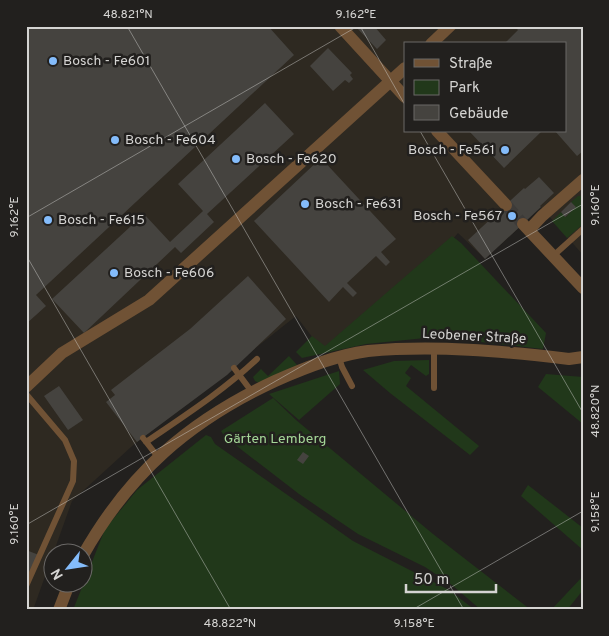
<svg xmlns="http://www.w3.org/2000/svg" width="609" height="636" viewBox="0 0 609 636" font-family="Overpass,sans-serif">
  <rect width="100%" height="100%" fill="#22201e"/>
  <!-- built -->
  <path fill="#2e2921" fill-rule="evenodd" d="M26,26H583V255L541,207L485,259L458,233L411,288L323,351L296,316L131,447L72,501L33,610H26ZM405,44H565V131H405Z"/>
  <!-- green -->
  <path fill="#21381a" d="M578,196H583V224L567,238L552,221L561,212L566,217L575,207L571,202Z
    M452,236L461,243L546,333L543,349L435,337L366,344L302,358L296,352L312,336L325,346Z
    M289,356L297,365L259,383L255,381L253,377L261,369L268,376Z
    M429,360V374L426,376L411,365L405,373L411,378L406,386L479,446L470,455L390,393L363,370L394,361Z
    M339,371L340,384L299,420L269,394Z
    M546,374L583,377V424L538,387Z
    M273,398L296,420L433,534L531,610H481L452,585L425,567L358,534L299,494L225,437L221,431Z
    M206,435L211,437L215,444L353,541L449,590L475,610H73L105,529L137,490Z
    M528,485L583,528V550L521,496Z
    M583,576V590L567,610H551Z"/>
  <!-- building -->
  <path fill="#45433f" d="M26,26H268L294,55L36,295L46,306L26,324Z
    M355,26H374L386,40L377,49Z
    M514,26H583V151L577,156L555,131H565V44H504L518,30Z
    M328,48L352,73L350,75L353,79L349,83L345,80L333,91L310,66Z
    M265,103L294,134L207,214L214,222L181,253L175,247L84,333L52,299L144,214L170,242L203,211L178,184Z
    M469,131H542L504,168Z
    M321,158L396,239L381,252L390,262L386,266L376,256L347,283L357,293L353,297L343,287L329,302L254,221Z
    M539,177L554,193L540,206L541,207L485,259L468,240L524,188L525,189Z
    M571,202L576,207L565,217L561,212Z
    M248,276L286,319L227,375L137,442L106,402L115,395L111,390L190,329Z
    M59,386L83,420L68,430L44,396Z
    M303,452L309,456L303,464L297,460Z
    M26,550L39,555L26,583Z"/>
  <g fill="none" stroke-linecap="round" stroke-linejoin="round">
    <!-- minor-tunnel -->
    <path stroke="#3d3b39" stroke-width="12" stroke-dasharray="12 6" stroke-linecap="butt" d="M506,205L523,224"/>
    <!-- service -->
    <path stroke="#705235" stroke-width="6" d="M553,256L583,229
      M434,348V388
      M339,357L342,367L352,386
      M234,368L252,392
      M26,394L65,440L74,461L73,481L26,586
      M143,438L158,457
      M146,442C184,416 223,391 257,359"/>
    <!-- minor -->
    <path stroke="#705235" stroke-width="12" d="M340,26L405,97
      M431,44L450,26
      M437,131L506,205
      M523,224L583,288
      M529,230L542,216L583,180
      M26,387L62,353L149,300L405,68
      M82,557C129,473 189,421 275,381C304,368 336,355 368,351C435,345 502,351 569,359L583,357
      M59,610L69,584"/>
  </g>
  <!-- ticks -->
  <path fill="none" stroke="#d5d4d2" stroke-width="1" stroke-opacity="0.45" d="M127,26L464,610M360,26L405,105M420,131L583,413M26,218L358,26M26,255L231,610M26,525L583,204M412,610L583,511"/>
  <!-- markers -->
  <g fill="#84bcfb" stroke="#22201e" stroke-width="2">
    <circle cx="53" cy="61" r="5"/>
    <circle cx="115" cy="140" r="5"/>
    <circle cx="505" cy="150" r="5"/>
    <circle cx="236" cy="159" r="5"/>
    <circle cx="305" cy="204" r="5"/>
    <circle cx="512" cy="216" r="5"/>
    <circle cx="48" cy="220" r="5"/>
    <circle cx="114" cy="273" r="5"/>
  </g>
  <g text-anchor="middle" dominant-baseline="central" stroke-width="5" stroke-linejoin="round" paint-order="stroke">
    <!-- poi labels -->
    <g font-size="14" fill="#d5d4d2" stroke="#22201e" text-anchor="start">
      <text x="63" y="61">Bosch - Fe601</text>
      <text x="125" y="140">Bosch - Fe604</text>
      <text x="495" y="150" text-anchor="end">Bosch - Fe561</text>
      <text x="246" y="159">Bosch - Fe620</text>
      <text x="315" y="204">Bosch - Fe631</text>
      <text x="502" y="216" text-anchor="end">Bosch - Fe567</text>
      <text x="58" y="220">Bosch - Fe615</text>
      <text x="124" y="273">Bosch - Fe606</text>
    </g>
    <!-- street labels -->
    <g font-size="14" fill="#d5d4d2" stroke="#22201e">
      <text transform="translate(474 337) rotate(3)">Leobener Straße</text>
    </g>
    <!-- park labels -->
    <g font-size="14" fill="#a4d697" stroke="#22201e">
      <text x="275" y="439">Gärten Lemberg</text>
    </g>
  </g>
  <!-- border -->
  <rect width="609" height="636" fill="none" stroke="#22201e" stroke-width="55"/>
  <!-- legend -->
  <rect x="404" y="42" width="162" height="90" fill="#22201e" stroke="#6a6866"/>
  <rect x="414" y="59" width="25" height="8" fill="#705235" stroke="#6a6866"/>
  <text x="449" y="68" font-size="15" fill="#d5d4d2">Straße</text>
  <rect x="414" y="80" width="25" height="15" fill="#21381a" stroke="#6a6866"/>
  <text x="449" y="92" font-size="15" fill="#d5d4d2">Park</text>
  <rect x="414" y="105" width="25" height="15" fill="#45433f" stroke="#6a6866"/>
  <text x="449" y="118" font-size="15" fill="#d5d4d2">Gebäude</text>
  <!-- north arrow -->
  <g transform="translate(68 568) rotate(240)"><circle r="24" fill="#22201e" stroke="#6a6866"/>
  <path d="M0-4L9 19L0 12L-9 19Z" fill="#84bcfb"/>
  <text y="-8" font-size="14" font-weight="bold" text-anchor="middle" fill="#d5d4d2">N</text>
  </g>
  <!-- scale -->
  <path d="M406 584v8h90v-8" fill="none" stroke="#d5d4d2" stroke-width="2.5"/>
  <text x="414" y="584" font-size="15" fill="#d5d4d2" stroke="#22201e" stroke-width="4" paint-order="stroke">50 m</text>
  <rect x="28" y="28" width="554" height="580" fill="none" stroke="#d5d4d2" stroke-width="2"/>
  <g font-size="12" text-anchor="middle" fill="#d5d4d2">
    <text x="128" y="18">48.821°N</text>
    <text x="356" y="18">9.162°E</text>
    <text transform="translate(595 205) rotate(-90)" y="4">9.160°E</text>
    <text transform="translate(14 217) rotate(-90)" y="4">9.162°E</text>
    <text transform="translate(595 411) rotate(-90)" y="4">48.820°N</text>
    <text transform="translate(595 512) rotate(-90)" y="4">9.158°E</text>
    <text transform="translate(14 524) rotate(-90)" y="4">9.160°E</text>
    <text x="230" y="627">48.822°N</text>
    <text x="414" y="627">9.158°E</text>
  </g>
</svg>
